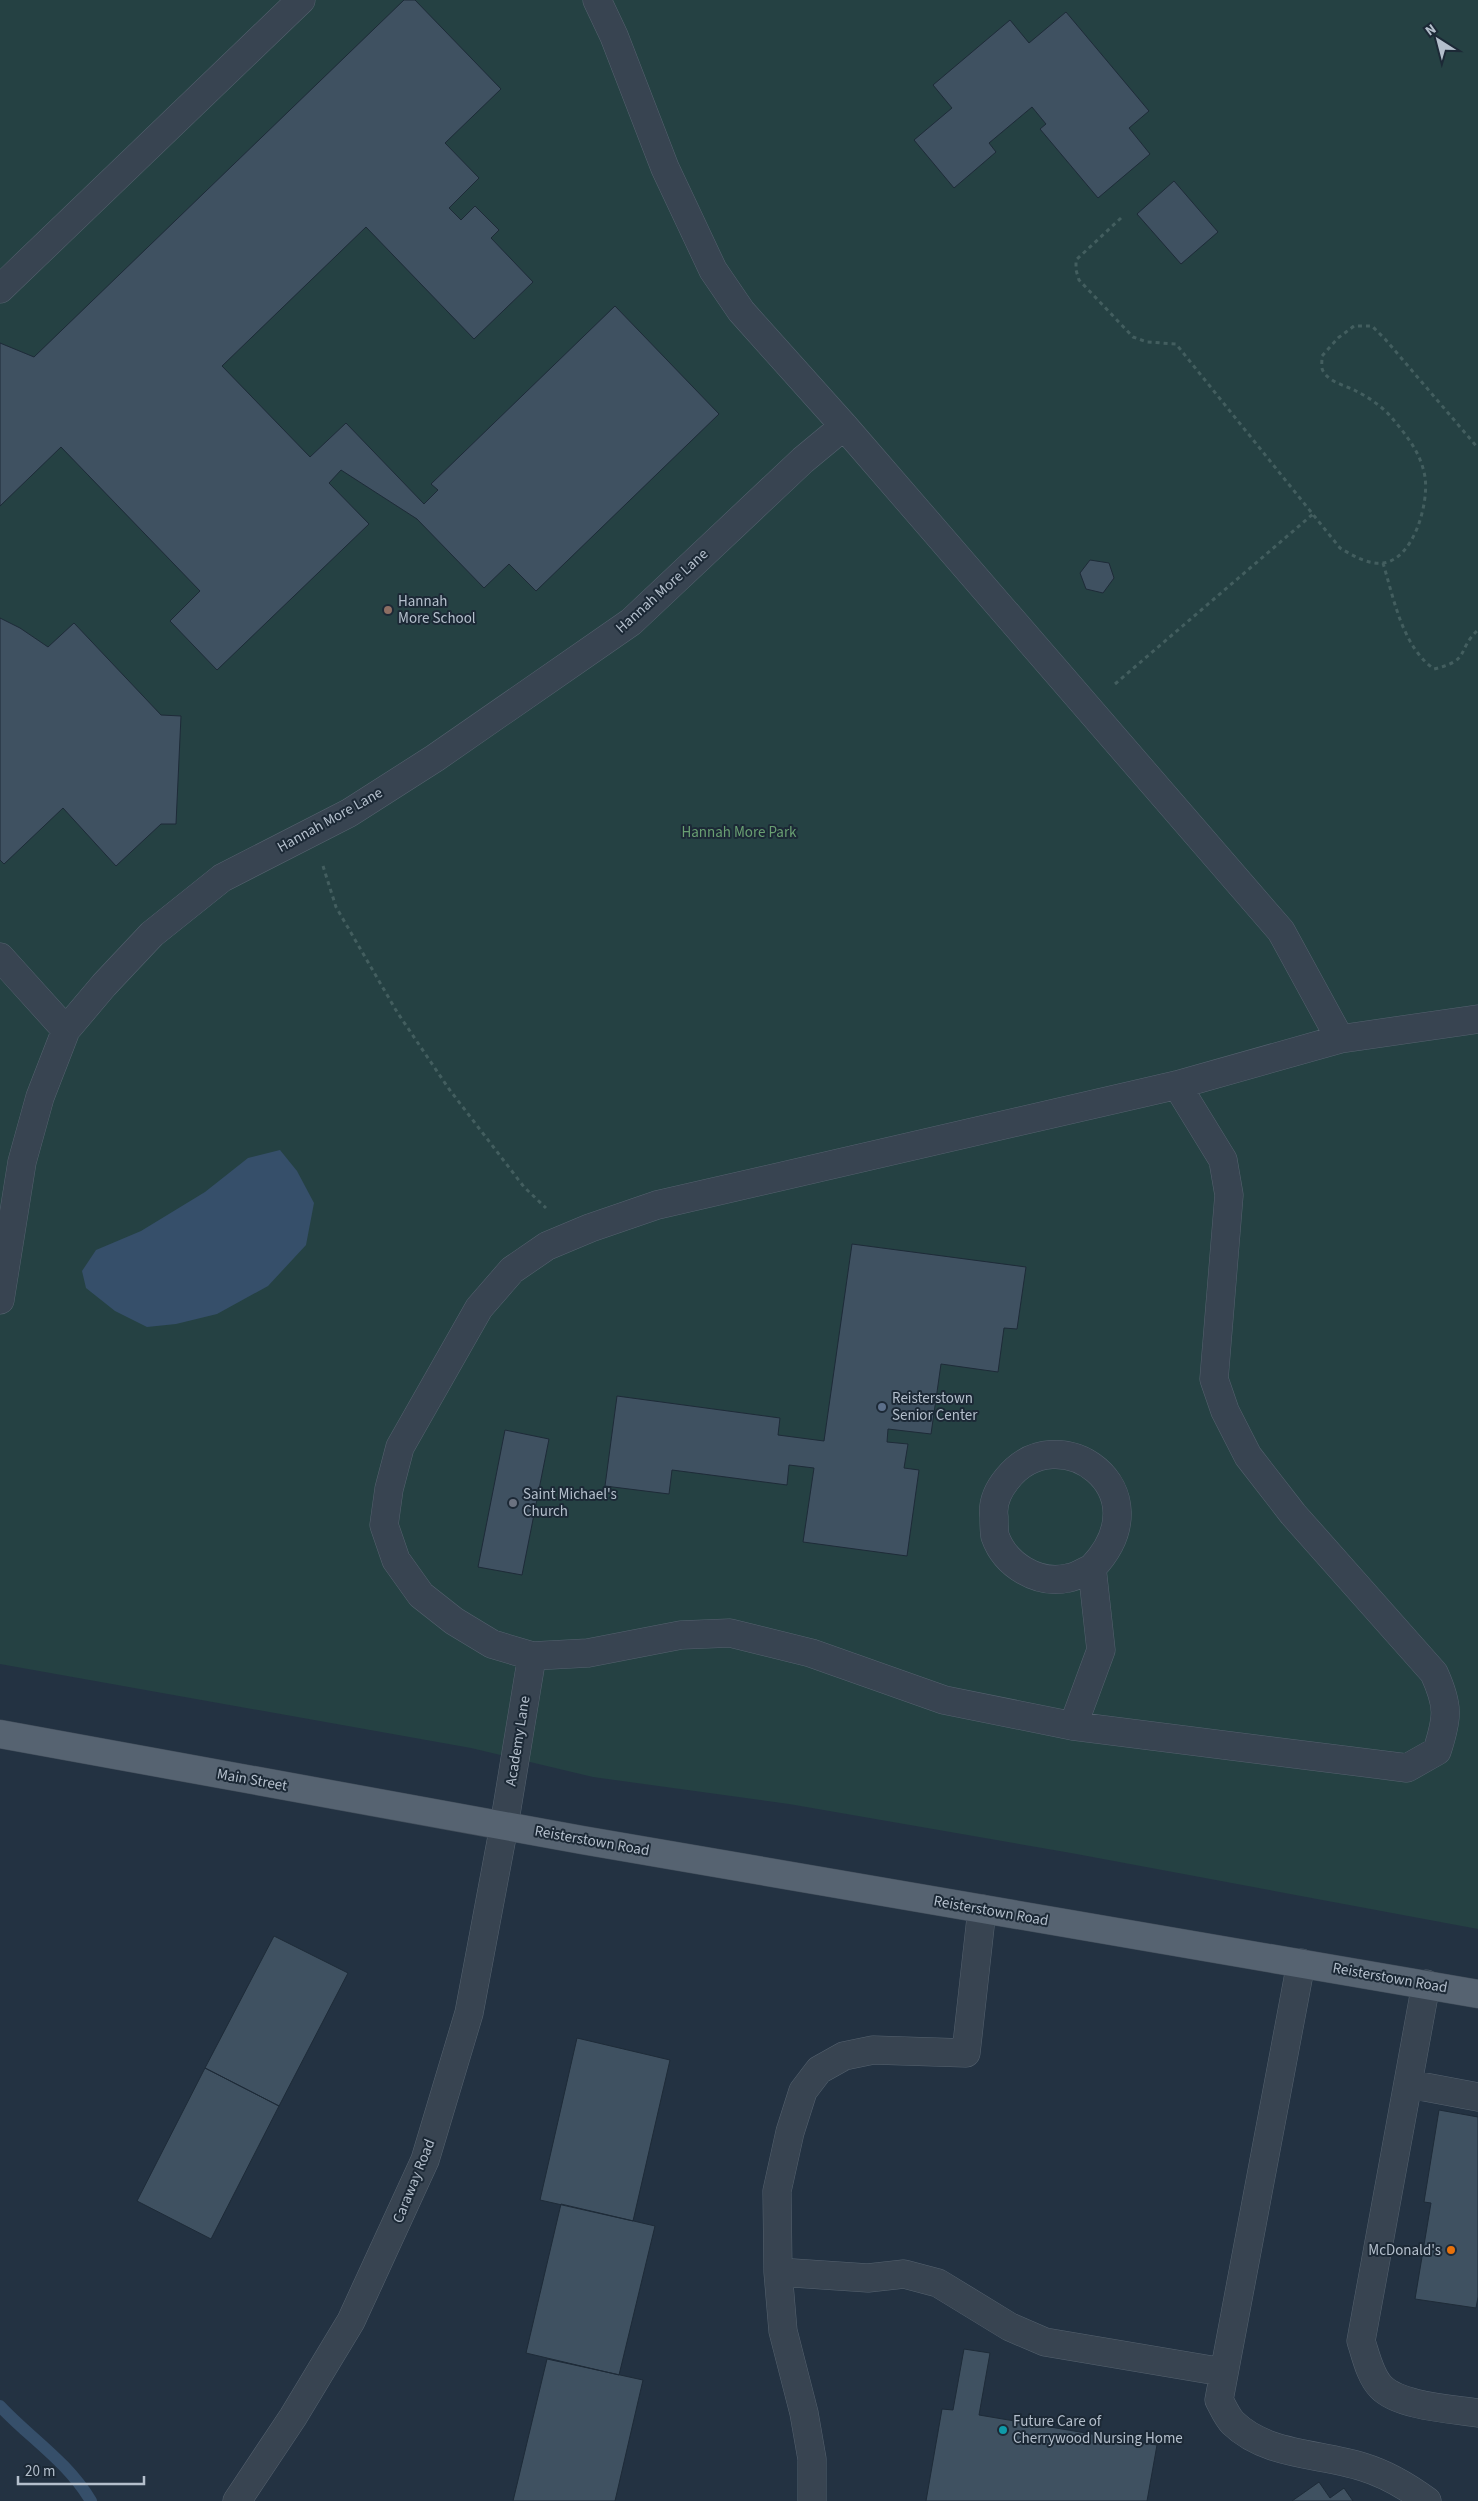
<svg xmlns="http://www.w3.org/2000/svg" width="1478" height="2501" viewBox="0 0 1478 2501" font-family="'Source Sans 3',sans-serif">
  <rect width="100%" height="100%" fill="#233242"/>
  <!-- green -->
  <path fill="#254143" d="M0,0H1478V1929L1071,1853L789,1804L593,1777L471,1748L0,1664Z"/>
  <!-- water -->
  <path fill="#364f6a" d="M280,1150L297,1171L314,1203L306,1245L268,1286L217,1314L176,1324L147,1327L115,1311L86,1288L82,1271L96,1250L141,1231L205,1192L248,1158Z"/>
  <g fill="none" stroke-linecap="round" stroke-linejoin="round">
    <!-- stream -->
    <path stroke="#364f6a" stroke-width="12" d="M0,2406C31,2439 67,2461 91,2501"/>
  </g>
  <!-- building -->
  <path fill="#3f5161" stroke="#1e2b38" d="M404,0H415L501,89L445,143L479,178L449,208L461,220L475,206L499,230L491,238L533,282L474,339L366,227L222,366L310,457L346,423L424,504L438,490L431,484L615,306L719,414L536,591L509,564L484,588L417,519L341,470L329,483L369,524L217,670L170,621L200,591L61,447L0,506V343L34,357Z
    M1066,12L1149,111L1129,128L1150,154L1098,198L1040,129L1046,124L1032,107L989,143L996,152L954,188L914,140L952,108L933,85L1010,20L1029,43Z
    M1174,181L1218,232L1181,264L1137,214Z
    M1090,560L1109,563L1114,578L1103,593L1086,589L1080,573Z
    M0,618L20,628L48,647L74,623L161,715L181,716L176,824H161L116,866L63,808L4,864L0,860Z
    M852,1244L1026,1267L1017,1329L1004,1328L998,1372L941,1364L931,1434L888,1429L887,1442L908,1444L904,1468L919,1470L907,1556L803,1542L814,1468L789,1465L787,1485L672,1470L669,1494L605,1486L617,1396L780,1418L778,1435L824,1441Z
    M505,1430L549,1439L522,1575L478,1567Z
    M274,1936L348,1973L279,2106L205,2068Z
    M577,2038L670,2060L633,2221L540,2200Z
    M205,2068L279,2106L211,2239L137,2201Z
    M1439,2110L1478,2117V2297L1476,2308L1415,2299L1431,2203L1424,2202Z
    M561,2204L655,2226L619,2375L526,2353Z
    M964,2349L990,2353L979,2415L1157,2445L1147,2501H926L942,2409L953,2410Z
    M547,2359L643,2380L615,2501H513Z
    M1319,2482L1330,2498L1344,2488L1353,2501H1292Z"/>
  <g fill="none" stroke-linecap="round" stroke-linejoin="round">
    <defs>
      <path id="minor" d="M597,0L614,36L665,168L713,270L741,311L844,426L1281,931L1340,1039
        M0,289L301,0
        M0,957L66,1030
        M1177,1085L1223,1160L1229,1195L1214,1379L1225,1411L1248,1456L1293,1514L1434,1673C1449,1706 1448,1717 1437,1751L1407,1768L1073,1726L944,1700L811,1653L730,1633L681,1635L588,1653L532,1656L492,1644L454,1621L421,1595L396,1560L384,1525L389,1489L400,1447L479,1308L512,1270L547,1246L590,1228L657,1205L1177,1085L1340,1039L1478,1019
        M0,1300L22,1162L40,1097L66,1030L104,985L152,934L222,878L349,813L435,758L631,622L803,460L844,426
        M1073,1726L1101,1650L1092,1568C1166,1490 1058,1414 1007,1479C998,1490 992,1503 994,1517C994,1523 994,1530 995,1536C1005,1565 1038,1585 1068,1578C1076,1577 1085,1571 1092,1568
        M1301,1963L1219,2400C1223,2407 1227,2417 1233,2423C1267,2456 1320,2453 1363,2467C1386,2474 1408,2487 1427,2501
        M1426,1984L1361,2341C1366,2356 1370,2376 1381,2387C1399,2406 1452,2409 1478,2413
        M1409,2084L1478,2097
        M778,2272L868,2278L904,2274L938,2283L1010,2327L1045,2342L1223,2372
        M237,2501L293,2417L351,2321L425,2160L469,2013L504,1826L532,1656
        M812,2501V2459L804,2413L783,2331L778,2272L777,2191L790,2132L803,2091L819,2070L844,2056L873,2050L966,2053L982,1909"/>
      <path id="major" d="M0,1734L582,1840L1478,1994"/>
    </defs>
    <!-- minor casing -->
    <use href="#minor" stroke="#55626f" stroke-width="29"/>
    <!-- major casing -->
    <use href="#major" stroke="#414d5a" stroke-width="29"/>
    <!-- path -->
    <path stroke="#435e5f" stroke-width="3" stroke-dasharray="4 4" stroke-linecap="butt" d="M1121,218L1076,260V270L1079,280L1133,337L1147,342L1176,344L1340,548C1352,555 1368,565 1383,563C1414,559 1429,503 1425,477C1421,453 1407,436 1392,418C1383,407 1368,397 1356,391C1345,385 1330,383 1323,371C1321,368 1322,361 1322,356L1338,338L1354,326H1372L1385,339L1478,448
      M1383,563C1394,599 1402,646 1434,669C1472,660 1456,650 1478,630
      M1115,684L1313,514
      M323,866L336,907L397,1012L449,1089L524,1187L546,1208"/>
    <!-- minor -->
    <use href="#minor" stroke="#384451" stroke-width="28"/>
    <!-- major -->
    <use href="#major" stroke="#566371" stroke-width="28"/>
  </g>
  <!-- markers -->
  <circle fill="#8d6e63" stroke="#1c2936" stroke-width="2" cx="388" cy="610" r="5"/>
  <circle fill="#5c6f8a" stroke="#1c2936" stroke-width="2" cx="882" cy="1407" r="5"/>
  <circle fill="#6b7280" stroke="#1c2936" stroke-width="2" cx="513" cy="1503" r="5"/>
  <circle fill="#e8710a" stroke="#1c2936" stroke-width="2" cx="1451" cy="2250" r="5"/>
  <circle fill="#0f9aa8" stroke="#1c2936" stroke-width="2" cx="1003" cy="2430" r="5"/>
  <g text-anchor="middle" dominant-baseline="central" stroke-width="4" stroke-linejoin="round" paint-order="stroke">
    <!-- street labels -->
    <g font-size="15" fill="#b4bfcc" stroke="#1c2936">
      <text transform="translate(662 591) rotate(-42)">Hannah More Lane</text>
      <text transform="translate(330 820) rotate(-29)">Hannah More Lane</text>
      <text transform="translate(518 1741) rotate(-81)">Academy Lane</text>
      <text transform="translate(252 1780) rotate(10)">Main Street</text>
      <text transform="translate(592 1841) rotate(10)">Reisterstown Road</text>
      <text transform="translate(991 1911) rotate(10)">Reisterstown Road</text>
      <text transform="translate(1390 1978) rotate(10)">Reisterstown Road</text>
      <text transform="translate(414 2181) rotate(-68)">Caraway Road</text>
    </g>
    <!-- poi labels -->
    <g font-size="15" fill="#b4bfcc" stroke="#1c2936" text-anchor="start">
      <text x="398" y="601">Hannah<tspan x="398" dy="17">More School</tspan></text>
      <text x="892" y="1398">Reisterstown<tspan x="892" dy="17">Senior Center</tspan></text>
      <text x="523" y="1494">Saint Michael's<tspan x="523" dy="17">Church</tspan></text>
      <text x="1441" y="2250" text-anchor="end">McDonald's</text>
      <text x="1013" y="2421">Future Care of<tspan x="1013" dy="17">Cherrywood Nursing Home</tspan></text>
    </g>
    <!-- park labels -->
    <g font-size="15" fill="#699f72" stroke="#1c2936">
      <text x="739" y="832">Hannah More Park</text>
    </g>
  </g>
  <!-- north arrow -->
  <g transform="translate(1438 40) rotate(324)" stroke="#1c2936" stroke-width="4" paint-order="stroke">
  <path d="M0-4L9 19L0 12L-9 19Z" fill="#b4bfcc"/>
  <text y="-8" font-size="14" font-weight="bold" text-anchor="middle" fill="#b4bfcc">N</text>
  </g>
  <!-- scale -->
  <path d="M18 2476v8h126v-8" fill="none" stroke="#b4bfcc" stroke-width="2.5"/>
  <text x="25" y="2476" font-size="15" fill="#b4bfcc" stroke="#1c2936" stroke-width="4" paint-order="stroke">20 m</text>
</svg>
